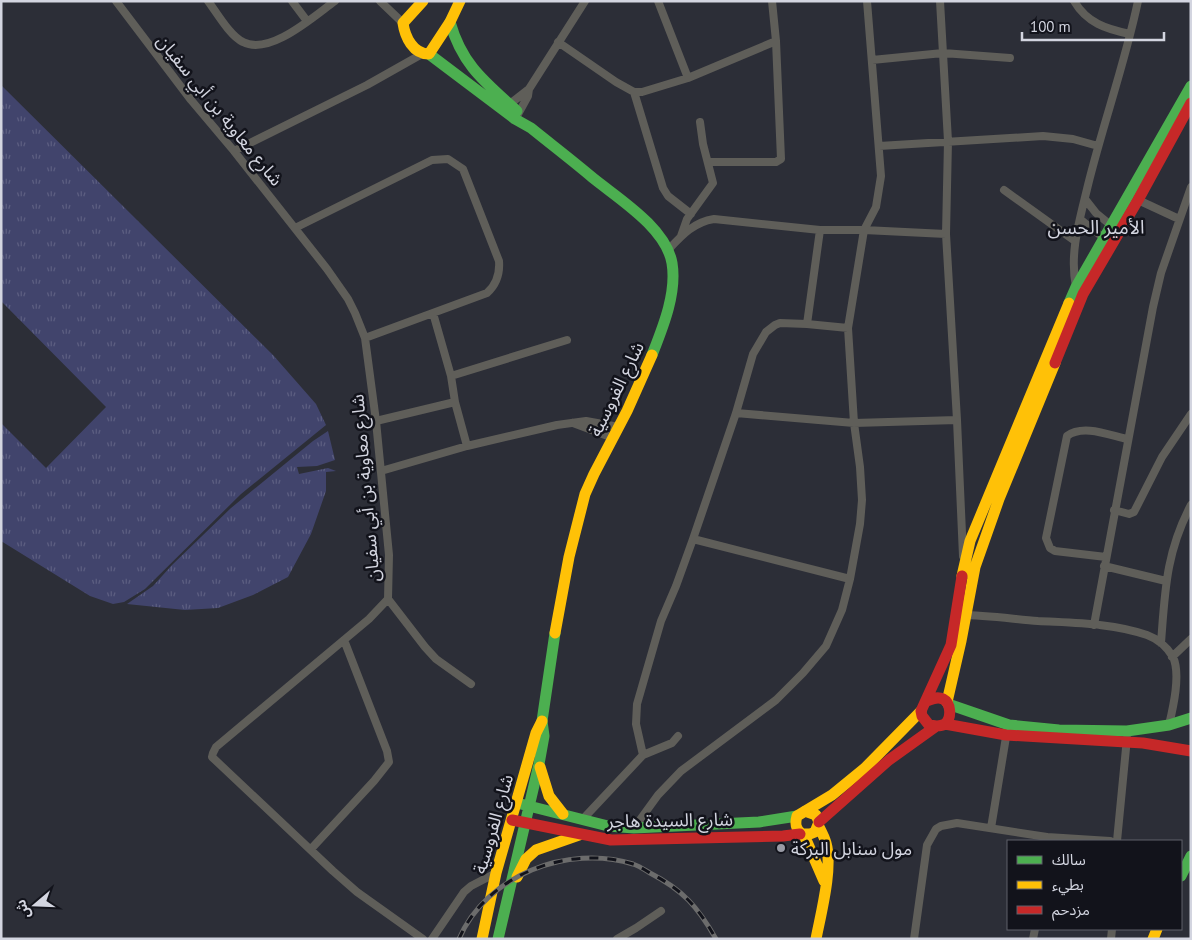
<svg xmlns="http://www.w3.org/2000/svg" width="1192" height="940" viewBox="0 0 1192 940" font-family="'PT Sans','Noto Sans Arabic',sans-serif">
  <defs>
    <pattern id="grass-tufts" width="24" height="20" patternUnits="userSpaceOnUse" patternTransform="scale(1.25)"><rect width="24" height="20" fill="#41446c"/><path d="M3 7l-1-3M5 7V3M7 7l1-3M15 17l-1-3M17 17v-4M19 17l1-3" fill="none" stroke="#5c5e81"/></pattern>
  </defs>
  <rect width="100%" height="100%" fill="#2c2e37"/>
  <!-- grass -->
  <path fill="url(#grass-tufts)" d="M1,85L273,355L316,404L326,425L241,494L145,589L124,602L113,604L90,596L1,541V423L46,468L106,407L1,301Z
    M328,431L335,460L317,466L297,467L299,474L328,468L336,471L326,472V491L311,534L288,577L253,595L218,608L185,610L127,604L153,586L172,565L231,508L313,441Z"/>
  <g fill="none" stroke-linecap="round" stroke-linejoin="round">
    <!-- street -->
    <path stroke="#5f5e59" stroke-width="8" d="M116,1L191,100L234,151L327,269L348,299L355,313L365,338L376,421L389,555L388,599L369,619L216,747L213,753L212,757L333,871L357,892L423,939
      M208,1C217,13 230,36 243,42C270,56 314,16 335,1
      M292,1L307,21
      M380,1L403,23
      M658,1L688,78
      M940,1L948,141L946,234L957,420L963,556
      M1074,1C1087,23 1106,29 1130,34
      M558,42L616,82L634,92H642L688,78L776,41L772,1
      M872,60L943,53L1010,58
      M634,92L663,188L668,196L691,214
      M506,107L529,89L585,1
      M517,116L528,96L529,89
      M879,146L1043,136L1073,139L1098,146
      M234,151L367,85L422,54
      M708,162H776L781,159L776,41
      M1004,190L1075,241
      M1085,199L1096,213L1113,227
      M1138,200L1179,219
      M1080,219L1106,240
      M295,228L432,160L448,159L463,169L499,261C500,274 497,284 487,293L365,338
      M681,236L687,219L713,183L703,144L700,122
      M668,250C682,235 694,222 714,219L820,230H864L946,234
      M1076,287C1069,252 1080,219 1088,185C1103,124 1125,63 1138,1
      M433,313L451,376L455,402L467,446
      M807,324L820,230
      M451,376L567,340
      M736,413L854,423L957,420
      M376,421L455,402
      M573,423L613,438
      M381,471L467,446L557,425L586,421L619,427
      M1114,510L1129,514L1134,512L1162,457L1191,414
      M693,539L850,579
      M1106,557L1055,551L1050,548L1046,538L1067,436C1083,424 1109,435 1127,439
      M1104,566L1166,581
      M388,599L425,647L436,659L471,684
      M961,615C986,615 1013,619 1038,621C1073,623 1113,623 1147,635C1158,639 1167,647 1173,657C1181,674 1173,708 1169,725
      M1094,625L1153,307L1161,273L1191,187
      M1161,643C1165,591 1166,552 1191,505
      M1172,657L1191,639
      M643,755L636,724L637,704L661,621L676,586L693,539L736,413L753,354L766,332L775,325L780,323L807,324L848,328
      M582,820L643,755L672,743L678,736
      M634,828L658,795L681,771L776,700L803,673L826,646L842,610L850,579L860,524L862,500L860,467L854,423L848,328L864,230L876,207L881,176L867,1
      M991,828L1007,731
      M1047,837L1110,841
      M1117,841L1127,738
      M311,849L374,781L389,762L387,751L344,640
      M432,939L464,892L471,886L496,873
      M617,939L636,928L661,911
      M914,939L927,845L936,829L941,826L957,823L1047,837V841
      M1033,939L1035,929
      M1111,939L1112,929"/>
    <!-- fast -->
    <path stroke="#4caf50" stroke-width="11" d="M450,22C462,65 485,82 517,111
      M429,54L515,119L531,128C552,145 573,161 593,178C619,199 666,228 672,263C677,293 663,327 652,355
      M1069,303L1076,287L1191,86
      M948,704L1009,725L1059,730L1127,731L1169,725L1191,718
      M517,803L608,826L634,828L759,822L797,816
      M1181,876L1191,856
      M498,939L539,764L544,736L542,721L555,633"/>
    <!-- slow -->
    <path stroke="#ffc107" stroke-width="11" d="M423,1L403,23C405,37 413,54 429,54L450,22L460,1
      M962,576L970,541L1069,303
      M555,633L569,557L585,494L594,474L627,411L652,355
      M947,702L961,641L975,567L999,499L1055,363
      M540,767L549,796L563,814
      M805,811L816,815L819,822L815,832L810,834H802C795,829 795,823 797,816L832,795L865,768L921,711
      M804,835L824,881
      M517,877L526,859L536,850L579,835
      M482,939L496,873L536,733L542,721
      M816,939C821,913 833,868 826,843C824,836 821,831 818,825
      M1153,939L1157,929"/>
    <!-- jam -->
    <path stroke="#c62828" stroke-width="11" d="M1055,363L1083,294L1138,200L1191,103
      M927,701C932,699 937,696 943,699C951,703 952,718 945,724C940,727 934,726 929,725L922,716L921,711L951,645L962,576
      M945,724L1006,735L1143,743L1191,751
      M512,820L611,840L783,836L800,834
      M819,822L889,760L935,727"/>
    <defs>
      <path id="rail" d="M459,939C486,875 568,844 633,864C639,866 645,870 650,873C683,890 698,907 716,939"/>
    </defs>
    <!-- rail casing -->
    <use href="#rail" stroke="#6c6c6c" stroke-width="5"/>
    <!-- rail -->
    <use href="#rail" stroke="#12131b" stroke-width="3" stroke-dasharray="9" stroke-linecap="butt"/>
  </g>
  <!-- markers -->
  <circle fill="#999ba5" stroke="#12131b" stroke-width="2" cx="781" cy="848" r="5"/>
  <g text-anchor="middle" dominant-baseline="central" stroke-width="5" stroke-linejoin="round" paint-order="stroke">
    <!-- street labels -->
    <g font-size="18" fill="#d3d5e0" stroke="#12131b">
      <text transform="translate(220 110) rotate(51)">شارع معاوية بن أبي سفيان</text>
      <text transform="translate(616 389) rotate(-64)">شارع الفروسية</text>
      <text transform="translate(365 488) rotate(-95)">شارع معاوية بن أبي سفيان</text>
      <text transform="translate(670 820) rotate(-1)">شارع السيدة هاجر</text>
      <text transform="translate(493 824) rotate(-74)">شارع الفروسية</text>
    </g>
    <!-- poi labels -->
    <g font-size="18" fill="#d3d5e0" stroke="#12131b" text-anchor="start">
      <text x="791" y="848">مول سنابل البركة</text>
    </g>
    <!-- neighbourhood labels -->
    <g font-size="19" fill="#d3d5e0" stroke="#12131b">
      <text x="1096" y="227">الأمير الحسن</text>
    </g>
  </g>
  <!-- border -->
  <rect width="1192" height="940" fill="none" stroke="#d3d5e0" stroke-width="5"/>
  <!-- legend -->
  <rect x="1007" y="840" width="175" height="90" fill="#12131b" stroke="#5f616a"/>
  <rect x="1017" y="856" width="25" height="8" fill="#4caf50" stroke="#5f616a"/>
  <text x="1052" y="865" font-size="15" fill="#d3d5e0">سالك</text>
  <rect x="1017" y="881" width="25" height="8" fill="#ffc107" stroke="#5f616a"/>
  <text x="1052" y="890" font-size="15" fill="#d3d5e0">بطيء</text>
  <rect x="1017" y="906" width="25" height="8" fill="#c62828" stroke="#5f616a"/>
  <text x="1052" y="915" font-size="15" fill="#d3d5e0">مزدحم</text>
  <!-- north arrow -->
  <g transform="translate(35 905) rotate(251)" stroke="#12131b" stroke-width="4" paint-order="stroke">
  <path d="M0-4L9 19L0 12L-9 19Z" fill="#d3d5e0"/>
  <text y="-8" font-size="14" font-weight="bold" text-anchor="middle" fill="#d3d5e0">ش</text>
  </g>
  <!-- scale -->
  <path d="M1022 32v8h142v-8" fill="none" stroke="#d3d5e0" stroke-width="2.5"/>
  <text x="1030" y="32" font-size="15" fill="#d3d5e0" stroke="#12131b" stroke-width="4" paint-order="stroke">100 m</text>
</svg>
